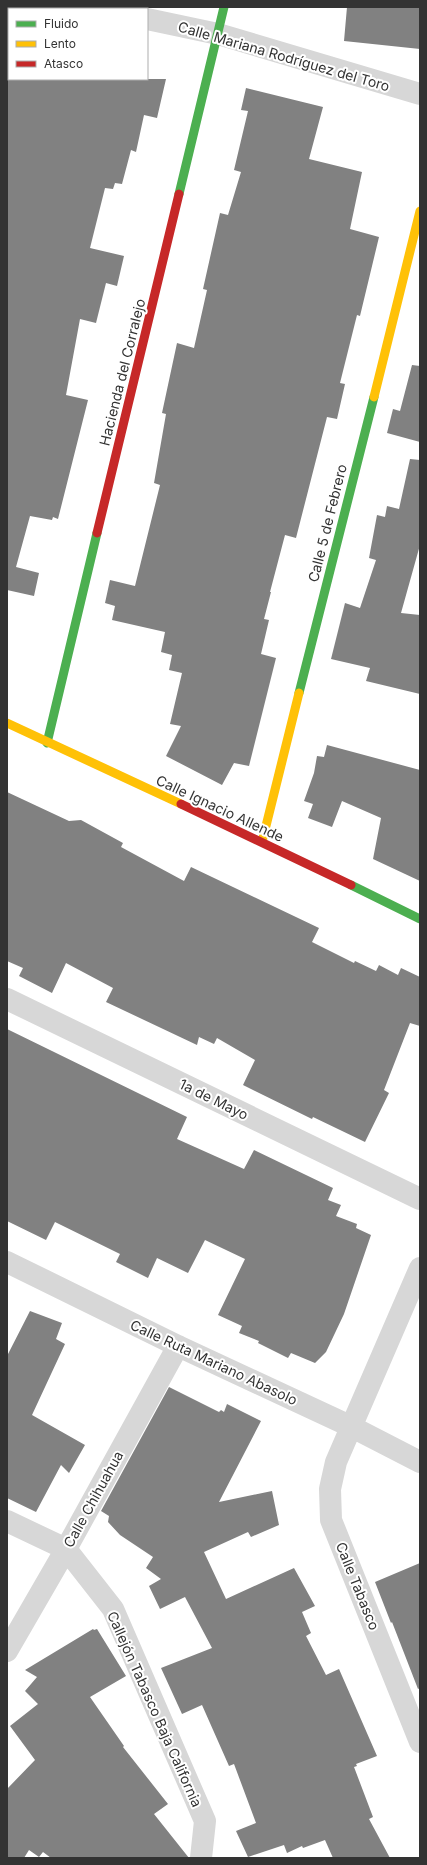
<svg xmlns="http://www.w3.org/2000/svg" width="427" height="1865" viewBox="0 0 427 1865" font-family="Inter,sans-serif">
  <rect width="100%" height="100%" fill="#fff"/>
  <!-- building -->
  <path fill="#818181" d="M347,7H420V49L344,41Z
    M7,79H166L157,118L144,115L136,152L131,150L122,184L115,183L113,189L105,188L90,248L124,256L117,286L106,283L96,323L80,319L66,395L88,400L58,519L53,517L52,520L30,516L16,567L39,573L34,596L7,590Z
    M246,88L323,107L309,159L362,172L350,229L379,237L360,316L357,315L340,383L345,384L337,419L327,417L296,538L285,535L270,592H271L264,619L269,620L261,654L276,658L249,766L234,763L222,785L166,756L181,726L170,724L182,673L169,670L172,655L161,652L165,632L112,620L115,606L105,603L110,580L135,586L160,485L154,483L166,414L162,413L177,343L194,348L207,290L203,289L220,213L228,215L241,172L234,170L248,111L241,110Z
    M412,365L420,366V442L387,433L393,409L400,411Z
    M410,459L420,460V545L401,613L420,615V694L366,681L370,668L331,659L345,603L360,608L376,560L369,558L377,515L385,517L387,506L399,509Z
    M327,745L420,770V881L373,859L381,818L342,801L332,827L308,818L313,804L304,801L314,773L317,756L324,757Z
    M7,792L69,821L81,820L123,843L121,847L184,881L191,867L319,928L312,942L354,963L355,961L376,971L379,965L398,975L401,968L420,977V1026L410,1023L384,1090L389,1093L365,1142L313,1117L312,1119L243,1085L255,1060L217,1038L214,1044L199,1037L197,1045L106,1002L113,988L66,963L52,993L19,976L23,968L7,961Z
    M7,1029L187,1117L177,1139L244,1169L254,1150L333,1188L328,1200L341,1205L336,1216L357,1224L356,1228L371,1235L344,1314L326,1352L315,1363L291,1353L288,1358L258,1343L259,1341L239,1333L242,1326L218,1315L245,1259L205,1240L188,1273L157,1258L148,1278L116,1262L120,1254L55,1222L46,1240L7,1221Z
    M30,1311L62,1323L56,1339L65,1344L32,1415L85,1445L69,1473L61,1465L36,1512L7,1498V1356Z
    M169,1387L219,1412L221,1410L224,1412L227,1404L261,1421L219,1502L272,1491L279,1525L251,1537L248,1532L204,1552L226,1599L294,1568L315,1606L302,1612L311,1633L306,1636L326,1675L339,1669L377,1756L356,1764L357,1766L354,1767L373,1817L369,1819L390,1858H333L325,1840L303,1848L302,1846L287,1853L284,1845L248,1857L236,1831L256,1823L234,1764L229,1766L202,1705L182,1714L161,1668L212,1648L185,1597L160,1609L149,1586L161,1579L146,1568L153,1557L120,1535L108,1522L109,1516L101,1511Z
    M420,1563V1688L418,1689L392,1622L391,1623L375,1582Z
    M93,1629L94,1630L97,1629L126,1676L90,1697L124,1746L123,1747L168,1804L154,1814L189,1858H51L43,1852L39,1857L29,1850L24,1858H7V1789L35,1760L10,1726L38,1704L25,1691L37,1677L25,1670Z"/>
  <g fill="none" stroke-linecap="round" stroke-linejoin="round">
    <!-- street -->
    <path stroke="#d7d7d7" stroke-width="22" d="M95,7L104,9
      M147,19L218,34L420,94
      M7,999L420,1199
      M7,1262L178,1346L352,1427L420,1462
      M420,1268L336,1462L330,1489L331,1520L420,1742
      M7,1521L66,1549L113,1609L205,1821L201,1858
      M7,1651L66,1549L178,1346"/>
    <!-- fast -->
    <path stroke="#4caf50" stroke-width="9" d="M179,194L224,7
      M299,693L374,397
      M47,743L97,533
      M351,885L420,919"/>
    <!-- slow -->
    <path stroke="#ffc107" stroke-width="9" d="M374,397L420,211
      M7,723L181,804
      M262,842L299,693"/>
    <!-- jam -->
    <path stroke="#c62828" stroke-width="9" d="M97,533L179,194
      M181,804L351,885"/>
  </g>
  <g text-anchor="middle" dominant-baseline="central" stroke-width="4" stroke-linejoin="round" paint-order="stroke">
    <!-- street labels -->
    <g font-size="14" fill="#333" stroke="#fff">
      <text transform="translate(284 56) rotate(16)">Calle Mariana Rodríguez del Toro</text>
      <text transform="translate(122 372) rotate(-76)">Hacienda del Corralejo</text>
      <text transform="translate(327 523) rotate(-76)">Calle 5 de Febrero</text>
      <text transform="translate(220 808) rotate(25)">Calle Ignacio Allende</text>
      <text transform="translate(214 1099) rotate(26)">1a de Mayo</text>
      <text transform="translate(214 1362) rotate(25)">Calle Ruta Mariano Abasolo</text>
      <text transform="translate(93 1499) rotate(-61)">Calle Chihuahua</text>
      <text transform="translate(358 1586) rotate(68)">Calle Tabasco</text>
      <text transform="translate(155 1709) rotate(66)">Callejón Tabasco Baja California</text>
    </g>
  </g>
  <!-- border -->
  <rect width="427" height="1865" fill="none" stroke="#333333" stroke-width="16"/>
  <!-- legend -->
  <rect x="8" y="8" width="140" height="72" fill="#ffffff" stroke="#adadad"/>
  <rect x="16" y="21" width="20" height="6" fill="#4caf50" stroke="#adadad"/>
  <text x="44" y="28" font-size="12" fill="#333333">Fluido</text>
  <rect x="16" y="41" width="20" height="6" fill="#ffc107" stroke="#adadad"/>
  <text x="44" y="48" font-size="12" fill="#333333">Lento</text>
  <rect x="16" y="61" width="20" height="6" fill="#c62828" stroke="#adadad"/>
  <text x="44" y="68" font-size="12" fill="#333333">Atasco</text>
</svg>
